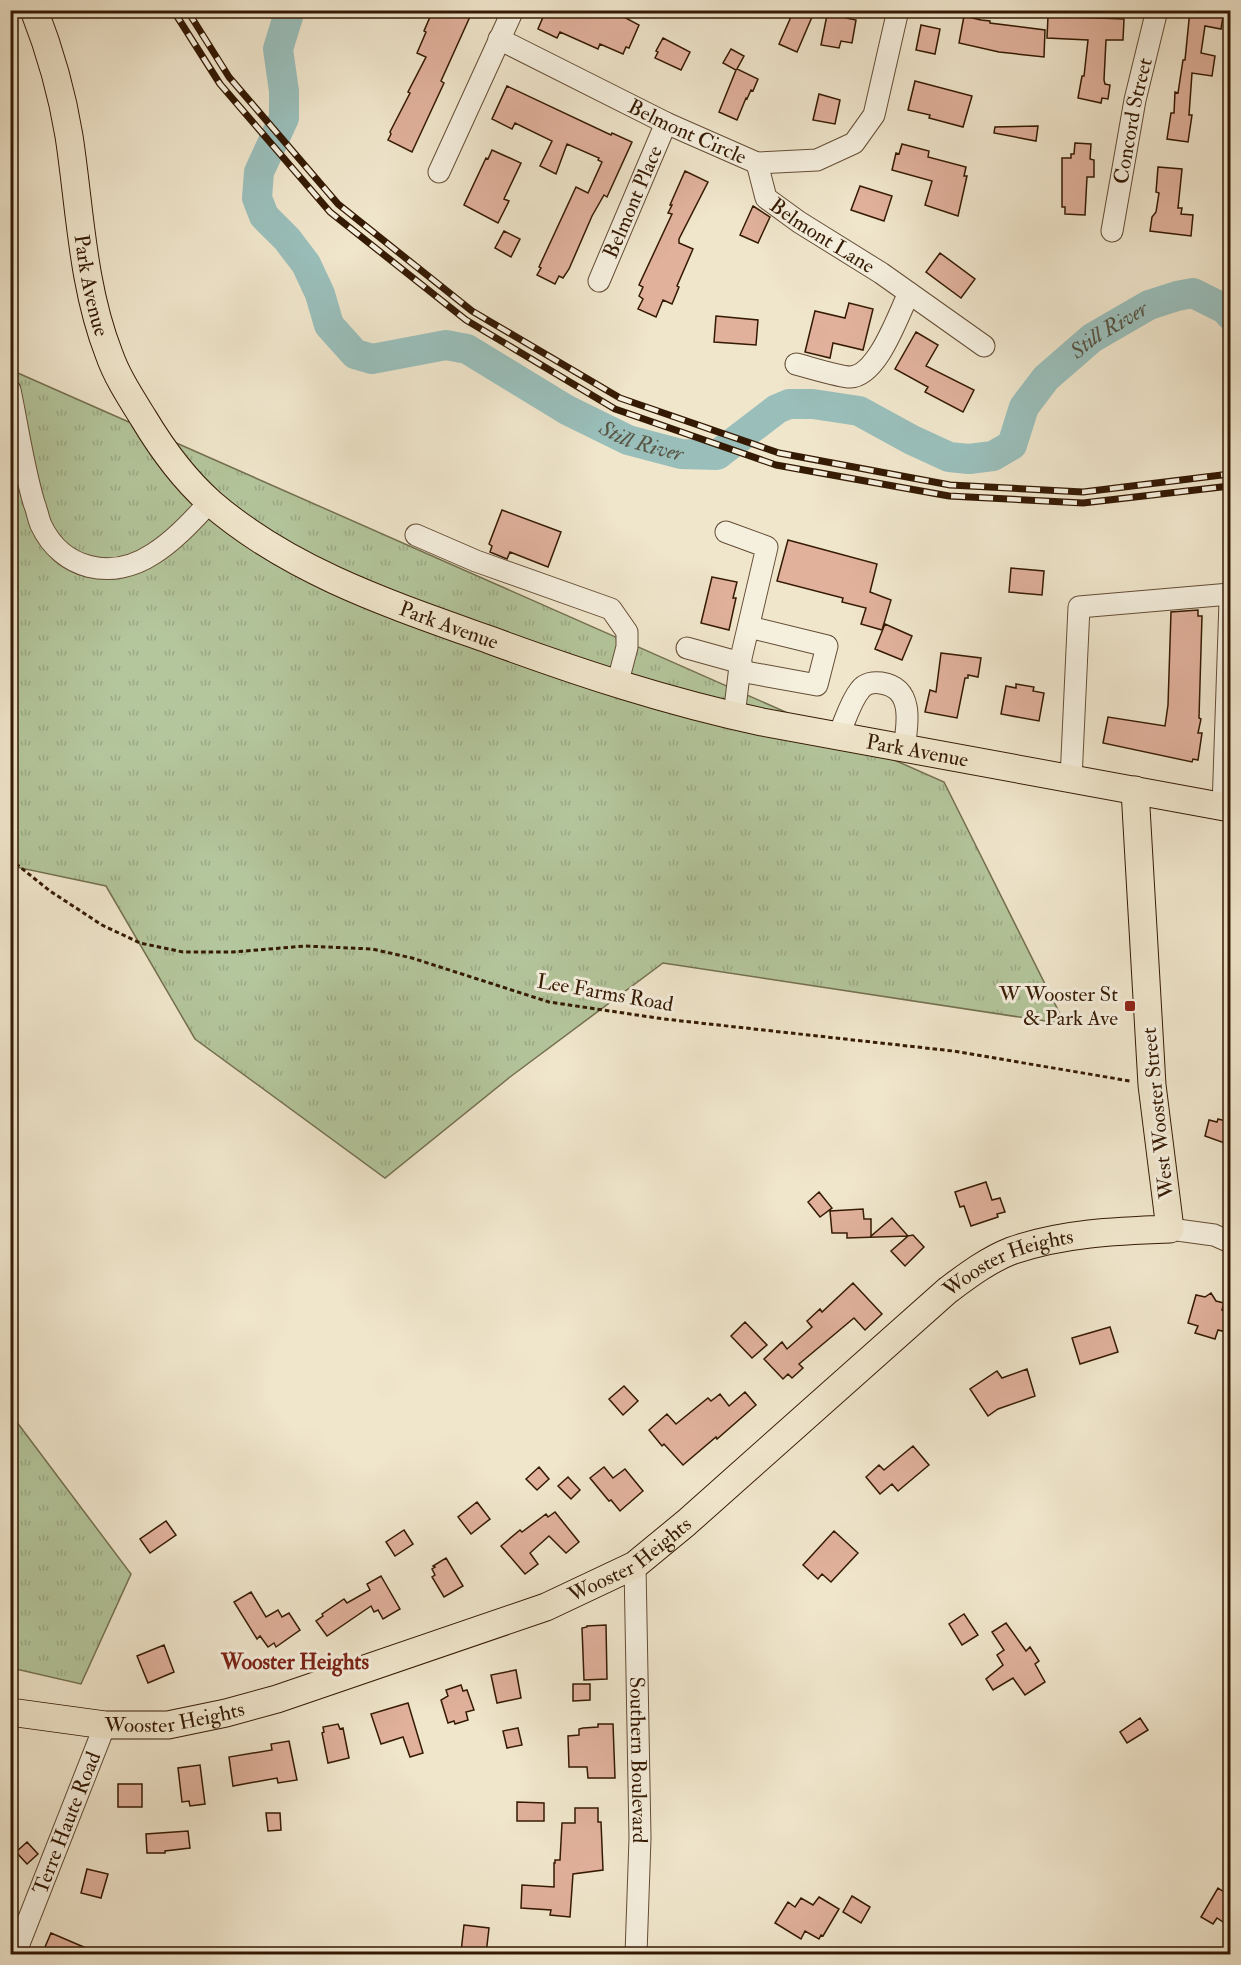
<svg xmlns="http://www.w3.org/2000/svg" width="1241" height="1965" viewBox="0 0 1241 1965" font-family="'IM FELL Double Pica',serif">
  <defs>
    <pattern id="grass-tufts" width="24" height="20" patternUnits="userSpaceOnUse" patternTransform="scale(1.5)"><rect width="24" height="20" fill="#b4c69c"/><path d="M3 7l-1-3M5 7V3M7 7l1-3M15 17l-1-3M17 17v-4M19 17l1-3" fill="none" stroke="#9baa85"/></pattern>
  </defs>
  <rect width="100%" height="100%" fill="#f0e6cc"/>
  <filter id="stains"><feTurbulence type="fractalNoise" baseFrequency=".00333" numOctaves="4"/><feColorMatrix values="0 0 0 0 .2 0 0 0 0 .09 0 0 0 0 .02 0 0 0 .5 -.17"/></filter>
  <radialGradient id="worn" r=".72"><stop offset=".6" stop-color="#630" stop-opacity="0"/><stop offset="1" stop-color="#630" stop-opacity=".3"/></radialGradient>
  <!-- grass -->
  <path fill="url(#grass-tufts)" stroke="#747050" stroke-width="1.5" d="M11,370L944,782L1065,1024L663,963L510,1077L385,1178L195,1039L106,886L11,866Z
    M10,1413L131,1574L81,1684L11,1668Z"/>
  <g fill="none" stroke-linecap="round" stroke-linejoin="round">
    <!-- river -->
    <path stroke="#9abfbb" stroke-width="30" id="s1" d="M290,10L278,49L284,91V118L259,172L257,198L264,216L287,239L306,264L320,294L329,325L355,354L372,359L446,345L467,349L567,410L628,440L681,454L717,455L777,409L789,404H813L859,411L912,440L949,457L969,459L993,456L1012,445L1024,407L1046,378L1092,338L1149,305L1177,296L1193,293L1225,309L1230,315"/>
  </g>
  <!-- building -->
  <path fill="#e1b19c" stroke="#351a03" stroke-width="1.5" d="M433,10H473L441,81L444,83L412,152L388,140L391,134L390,132L410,93L408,92L426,57L417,53L426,32L424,31Z
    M546,10H611L639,25L629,48L626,47L623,54L600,44L598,49L560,32L557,38L538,29Z
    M794,10H815L797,52L779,44Z
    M828,10H847L846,18L856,20L852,43L841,41L839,48L821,45Z
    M1190,10H1224L1221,29L1205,26L1201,53L1215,56L1212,76L1192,73L1189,115H1192L1188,142L1167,139L1171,113H1174L1175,92L1178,93L1183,60H1185Z
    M964,16L981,20L990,21V23L1045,30L1044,57L999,52L959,43Z
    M1048,16L1124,19L1123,40H1106L1104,80L1105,84L1110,85L1108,99L1102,98L1101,103L1078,98L1082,76H1084L1088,40L1047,38Z
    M921,25L940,29L935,54L916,50Z
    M663,38L690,52L681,70L655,58L658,52L656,51Z
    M731,49L744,56L737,69L758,79L753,91L751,90L747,99L746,98L737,120L719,112L736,70L723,63Z
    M915,81L972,96L963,127L929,118L930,115L908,110Z
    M507,86L611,135L612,133L632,142L607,197L604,195L592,216L569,269L563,278L559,276L555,284L537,275L541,268L539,267L576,187L588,193L602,162L598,160L599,158L567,144L556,174L540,166L552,141L515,123L512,129L492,119Z
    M819,94L840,100L835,124L813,120Z
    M1038,126L1036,141L994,133L995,127Z
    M1075,143L1091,144L1090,159L1094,160V177H1087L1085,215L1065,214V207H1062V158H1071V154H1074Z
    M902,144L929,151L928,157L966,167L964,176H967L958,216L925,205L932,181L892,170L896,153L899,154Z
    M492,150L521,163L504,199L509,201L498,223L464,205L486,158L488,159Z
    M1158,167L1182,169L1178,208H1182L1181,214L1193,215L1191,236L1150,231L1152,217L1156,212L1159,193L1156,192Z
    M685,171L708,182L679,239V243L693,249L677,286L679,287L672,304L663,300L656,317L638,309L643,299L639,296L643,287L639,285L672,214L668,213L672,205H670Z
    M860,186L892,196L884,221L851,210Z
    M753,206L770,217L758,243L740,235Z
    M504,231L520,239L511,257L495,248Z
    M940,253L975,279L961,298L926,272Z
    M849,303L873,309L863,350L833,343L830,358L805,352L815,311L845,318Z
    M716,316L758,320L756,345L714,342Z
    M916,332L938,345L926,366L974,390L963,412L925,392L928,387L895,369Z
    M502,510L561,532L548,567L510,552L507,559L490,552L492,546L489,544Z
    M788,540L877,564L870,592L891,600L882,630L861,624L866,608L842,602L843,598L777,581Z
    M1011,568L1044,571L1042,595L1009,592Z
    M712,577L737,582L733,598H736L729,630L701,623Z
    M1198,610V616H1202L1199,718L1201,719L1198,733H1202L1198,760L1193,759L1192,762L1103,743L1108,717L1165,726L1168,705L1171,612Z
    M885,624L912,636L902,660L875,649Z
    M941,653L981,658L978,677L968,675V678H965L957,718L925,712L930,690L936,692Z
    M1016,684L1034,687L1033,691L1044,693L1039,721L1001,714L1006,686L1016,688Z
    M1218,1119L1230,1122V1145L1205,1136L1209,1120L1217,1122Z
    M986,1182L992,1200L1000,1198L1005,1212L997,1214L998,1217L971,1226L964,1206L960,1207L955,1192Z
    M819,1192L832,1208L820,1217L808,1202Z
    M863,1209L864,1219H871V1236L892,1218L908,1236L913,1235L924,1247L905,1266L891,1251L908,1236L847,1238V1233H832L830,1211Z
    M853,1283L882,1314L865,1330L854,1318L799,1364L803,1368L792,1378L788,1374L783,1379L764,1359L782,1342L787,1349L812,1327L807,1321L820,1309L822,1312Z
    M1211,1293L1216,1301L1224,1303L1222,1310L1230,1313V1333L1218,1330L1215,1339L1195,1333L1198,1326L1188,1323L1196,1295L1205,1297Z
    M745,1322L767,1345L752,1358L731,1336Z
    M1110,1327L1118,1352L1080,1364L1072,1338Z
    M1027,1369L1035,1396L998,1409L988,1416L970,1389L997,1371L1002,1378Z
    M624,1386L638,1401L623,1415L609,1399Z
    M745,1392L756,1405L717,1439L716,1437L683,1465L664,1444L662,1446L649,1430L667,1414L676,1424L708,1398L711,1401L720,1394L729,1406Z
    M913,1446L929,1465L898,1491L892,1484L880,1494L866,1477L879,1465L884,1470Z
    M539,1467L549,1479L537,1490L526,1479Z
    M604,1467L613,1478L625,1469L643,1491L620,1511L611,1500L609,1501L590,1478Z
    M568,1477L580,1490L571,1499L558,1486Z
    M477,1502L490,1519L471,1534L458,1517Z
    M555,1512L579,1542L566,1553L549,1536L530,1553L538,1564L525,1574L501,1546L520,1530L522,1532L546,1514L548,1517Z
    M166,1521L176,1535L150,1553L140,1539Z
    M404,1530L413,1544L395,1556L386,1542Z
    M834,1531L858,1553L831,1582L822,1574L818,1579L803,1565Z
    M446,1558L463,1586L444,1597L432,1577L435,1575L432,1569L435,1567L433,1566Z
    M381,1576L400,1609L383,1619L378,1610L374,1612L371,1606L327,1636L316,1621L323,1616L322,1614L344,1599L347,1603L370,1590L367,1584Z
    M251,1592L266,1617L278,1610L282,1617L289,1613L300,1630L276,1647L274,1643L268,1647L260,1636L257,1639L234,1602Z
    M964,1614L978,1635L962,1645L949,1624Z
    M1006,1623L1026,1651L1030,1647L1039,1661L1035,1664L1045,1682L1025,1695L1013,1678L993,1690L986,1679L1003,1665L997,1655L1004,1650L992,1632Z
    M606,1625L607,1679L584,1680L582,1628L587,1627V1626Z
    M164,1645L174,1672L148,1683L137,1656Z
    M516,1670L521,1698L497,1703L491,1675Z
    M573,1684H590V1700L573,1701Z
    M461,1685L463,1691L467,1690L474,1710L466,1712L468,1720L455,1724L454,1721L448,1723L441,1700L448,1696L446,1690Z
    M408,1703L423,1753L410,1757L403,1737L381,1744L371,1714Z
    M1140,1718L1148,1730L1127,1743L1120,1732Z
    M338,1724L340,1729L343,1728L349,1758L328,1763L322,1733L324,1732L323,1727Z
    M598,1724H613L615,1778H588L587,1767H569L568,1736L579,1735V1729L583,1728L598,1727Z
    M518,1728L522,1745L507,1748L503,1731Z
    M289,1741L297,1780L278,1783L277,1778L233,1786L229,1757L272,1750L271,1744Z
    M200,1765L205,1804L190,1806L189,1801L182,1802L178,1768Z
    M118,1784H142V1807H118Z
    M517,1802L544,1803V1821H517Z
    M575,1808H598V1822H601L603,1870L573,1874L570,1917L550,1915L551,1910L521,1908L522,1885L554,1887V1863H555V1860H560L562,1823H575Z
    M266,1813H280L281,1830L268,1831Z
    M188,1831L190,1848L165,1851V1853H147L146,1834Z
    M27,1842L38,1854L27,1864L16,1852Z
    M87,1869L108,1874L101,1898L81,1893Z
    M1218,1888L1230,1896V1909L1223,1922L1217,1918L1213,1924L1201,1917Z
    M852,1896L870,1907L861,1923L843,1912Z
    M819,1897L839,1909L823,1936L821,1935L819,1939L805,1931L801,1939L775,1923L788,1902L795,1907L801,1898L813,1905Z
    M464,1925L489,1928L486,1954L461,1952Z
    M51,1933L100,1954H42Z"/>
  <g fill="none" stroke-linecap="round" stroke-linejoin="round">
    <defs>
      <g id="minor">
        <path id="s2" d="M499,39L666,123L757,163L817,160L854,143L874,115L898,10"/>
        <path id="s3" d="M757,163L766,198L799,222L881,273L984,346"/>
        <path d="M439,172L513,10"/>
        <path id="s4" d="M1112,231L1135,100L1157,10"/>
        <path id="s5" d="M599,281L666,123"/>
        <path d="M796,364C808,367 840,377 850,377C878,376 898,315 909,293"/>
        <path d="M10,390C18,428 23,466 34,503C37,510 38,518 41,525C62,570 112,581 153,554C175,540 192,521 210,502"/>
        <path d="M726,532L767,547L741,658L734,716"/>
        <path d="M416,535L476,561L611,609L627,632V647L617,685"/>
        <path d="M687,648L741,663"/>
        <path d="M740,671L817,685L827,646L749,627"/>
        <path d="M838,736C845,722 850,702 860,690C865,683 874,682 881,683C914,688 908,723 904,748"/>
        <path d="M1071,779L1079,607L1230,594"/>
        <path d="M1223,807L1230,601"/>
        <path d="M1170,1229L1214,1235L1230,1242"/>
        <path id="s6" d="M635,1565L640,1838L636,1954"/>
        <path id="s7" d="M15,1954L105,1725"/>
      </g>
      <g id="major">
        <path id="s8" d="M34,10C50,51 62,93 69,136C80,208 82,285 109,354C117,377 131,398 144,419C162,449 185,480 211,503C291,572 392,605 490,640C580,673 668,702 762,722L1230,808"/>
        <path id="s9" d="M10,1712L105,1725H168L226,1713L277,1699L546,1607L635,1565L686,1523L948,1290C967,1276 988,1260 1011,1251C1062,1233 1116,1231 1170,1229L1152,1085L1135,790"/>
      </g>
    </defs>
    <!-- minor casing -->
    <use href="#minor" stroke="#644d35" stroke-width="23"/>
    <!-- major casing -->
    <use href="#major" stroke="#351a03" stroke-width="29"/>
    <!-- path -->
    <path stroke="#351a03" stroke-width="3" stroke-dasharray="4.5 3" stroke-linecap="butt" d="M10,859L50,891L102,925L140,943L183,952H233L305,946L372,949L412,958L549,1002L664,1019L953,1051L1130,1081"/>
    <!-- minor -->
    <use href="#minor" stroke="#f5efde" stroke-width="21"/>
    <!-- major -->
    <use href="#major" stroke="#f0e6cc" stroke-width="27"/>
    <defs>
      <path id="rail" d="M173,10L220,84L330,212L466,320L615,409L776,465L949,496L1083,503L1230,486
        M187,10L229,77L338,204L472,311L620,398L779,453L950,485L1083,492L1230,474"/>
    </defs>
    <!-- rail casing -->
    <use href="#rail" stroke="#351a03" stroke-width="7"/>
    <!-- rail -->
    <use href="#rail" stroke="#f5efde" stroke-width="4.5" stroke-dasharray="14" stroke-linecap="butt"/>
  </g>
  <!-- markers -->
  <rect fill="#8f2418" stroke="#f5efde" stroke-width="2" x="1124" y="1000" width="12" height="12" rx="3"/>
  <g text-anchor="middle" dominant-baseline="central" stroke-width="6" stroke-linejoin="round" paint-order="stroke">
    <!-- street labels -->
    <g font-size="21" fill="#351a03" stroke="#f5efde">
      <text stroke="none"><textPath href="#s4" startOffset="112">Concord Street</textPath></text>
      <text stroke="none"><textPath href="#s2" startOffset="210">Belmont Circle</textPath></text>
      <text stroke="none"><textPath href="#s5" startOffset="86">Belmont Place</textPath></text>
      <text stroke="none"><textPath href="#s3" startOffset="104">Belmont Lane</textPath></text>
      <text stroke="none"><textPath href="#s8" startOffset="282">Park Avenue</textPath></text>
      <text stroke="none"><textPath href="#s8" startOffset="804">Park Avenue</textPath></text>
      <text stroke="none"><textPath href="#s8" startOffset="1290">Park Avenue</textPath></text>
      <text transform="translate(605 993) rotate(10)">Lee Farms Road</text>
      <text transform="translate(1158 1113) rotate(-96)">West Wooster Street</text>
      <text stroke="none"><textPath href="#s9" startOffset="1138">Wooster Heights</textPath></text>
      <text stroke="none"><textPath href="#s9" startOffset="652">Wooster Heights</textPath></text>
      <text stroke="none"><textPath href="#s9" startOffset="166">Wooster Heights</textPath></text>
      <text stroke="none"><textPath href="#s6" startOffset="195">Southern Boulevard</textPath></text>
      <text stroke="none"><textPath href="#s7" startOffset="141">Terre Haute Road</textPath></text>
    </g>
    <!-- poi labels -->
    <g font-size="21" fill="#351a03" stroke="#f5efde" text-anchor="end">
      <text x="1118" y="994">W Wooster St<tspan x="1118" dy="24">&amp; Park Ave</tspan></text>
    </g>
    <!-- water labels -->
    <g font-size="22" font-style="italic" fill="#585443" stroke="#f5efde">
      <text stroke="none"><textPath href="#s1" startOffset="1256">Still River</textPath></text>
      <text stroke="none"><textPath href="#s1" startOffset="696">Still River</textPath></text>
    </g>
    <!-- neighbourhood labels -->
    <g font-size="22" font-weight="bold" fill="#7a1f14" stroke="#f5efde">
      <text x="295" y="1662">Wooster Heights</text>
    </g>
  </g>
  <!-- margin -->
  <rect width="1241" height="1965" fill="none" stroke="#f0e6cc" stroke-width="36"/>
  <rect x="12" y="12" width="1217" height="1941" fill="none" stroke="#351a03" stroke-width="3"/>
  <rect x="18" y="18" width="1205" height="1929" fill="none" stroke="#351a03" stroke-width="1.5"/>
  <rect width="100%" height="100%" filter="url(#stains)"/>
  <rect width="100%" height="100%" fill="url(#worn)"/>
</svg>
